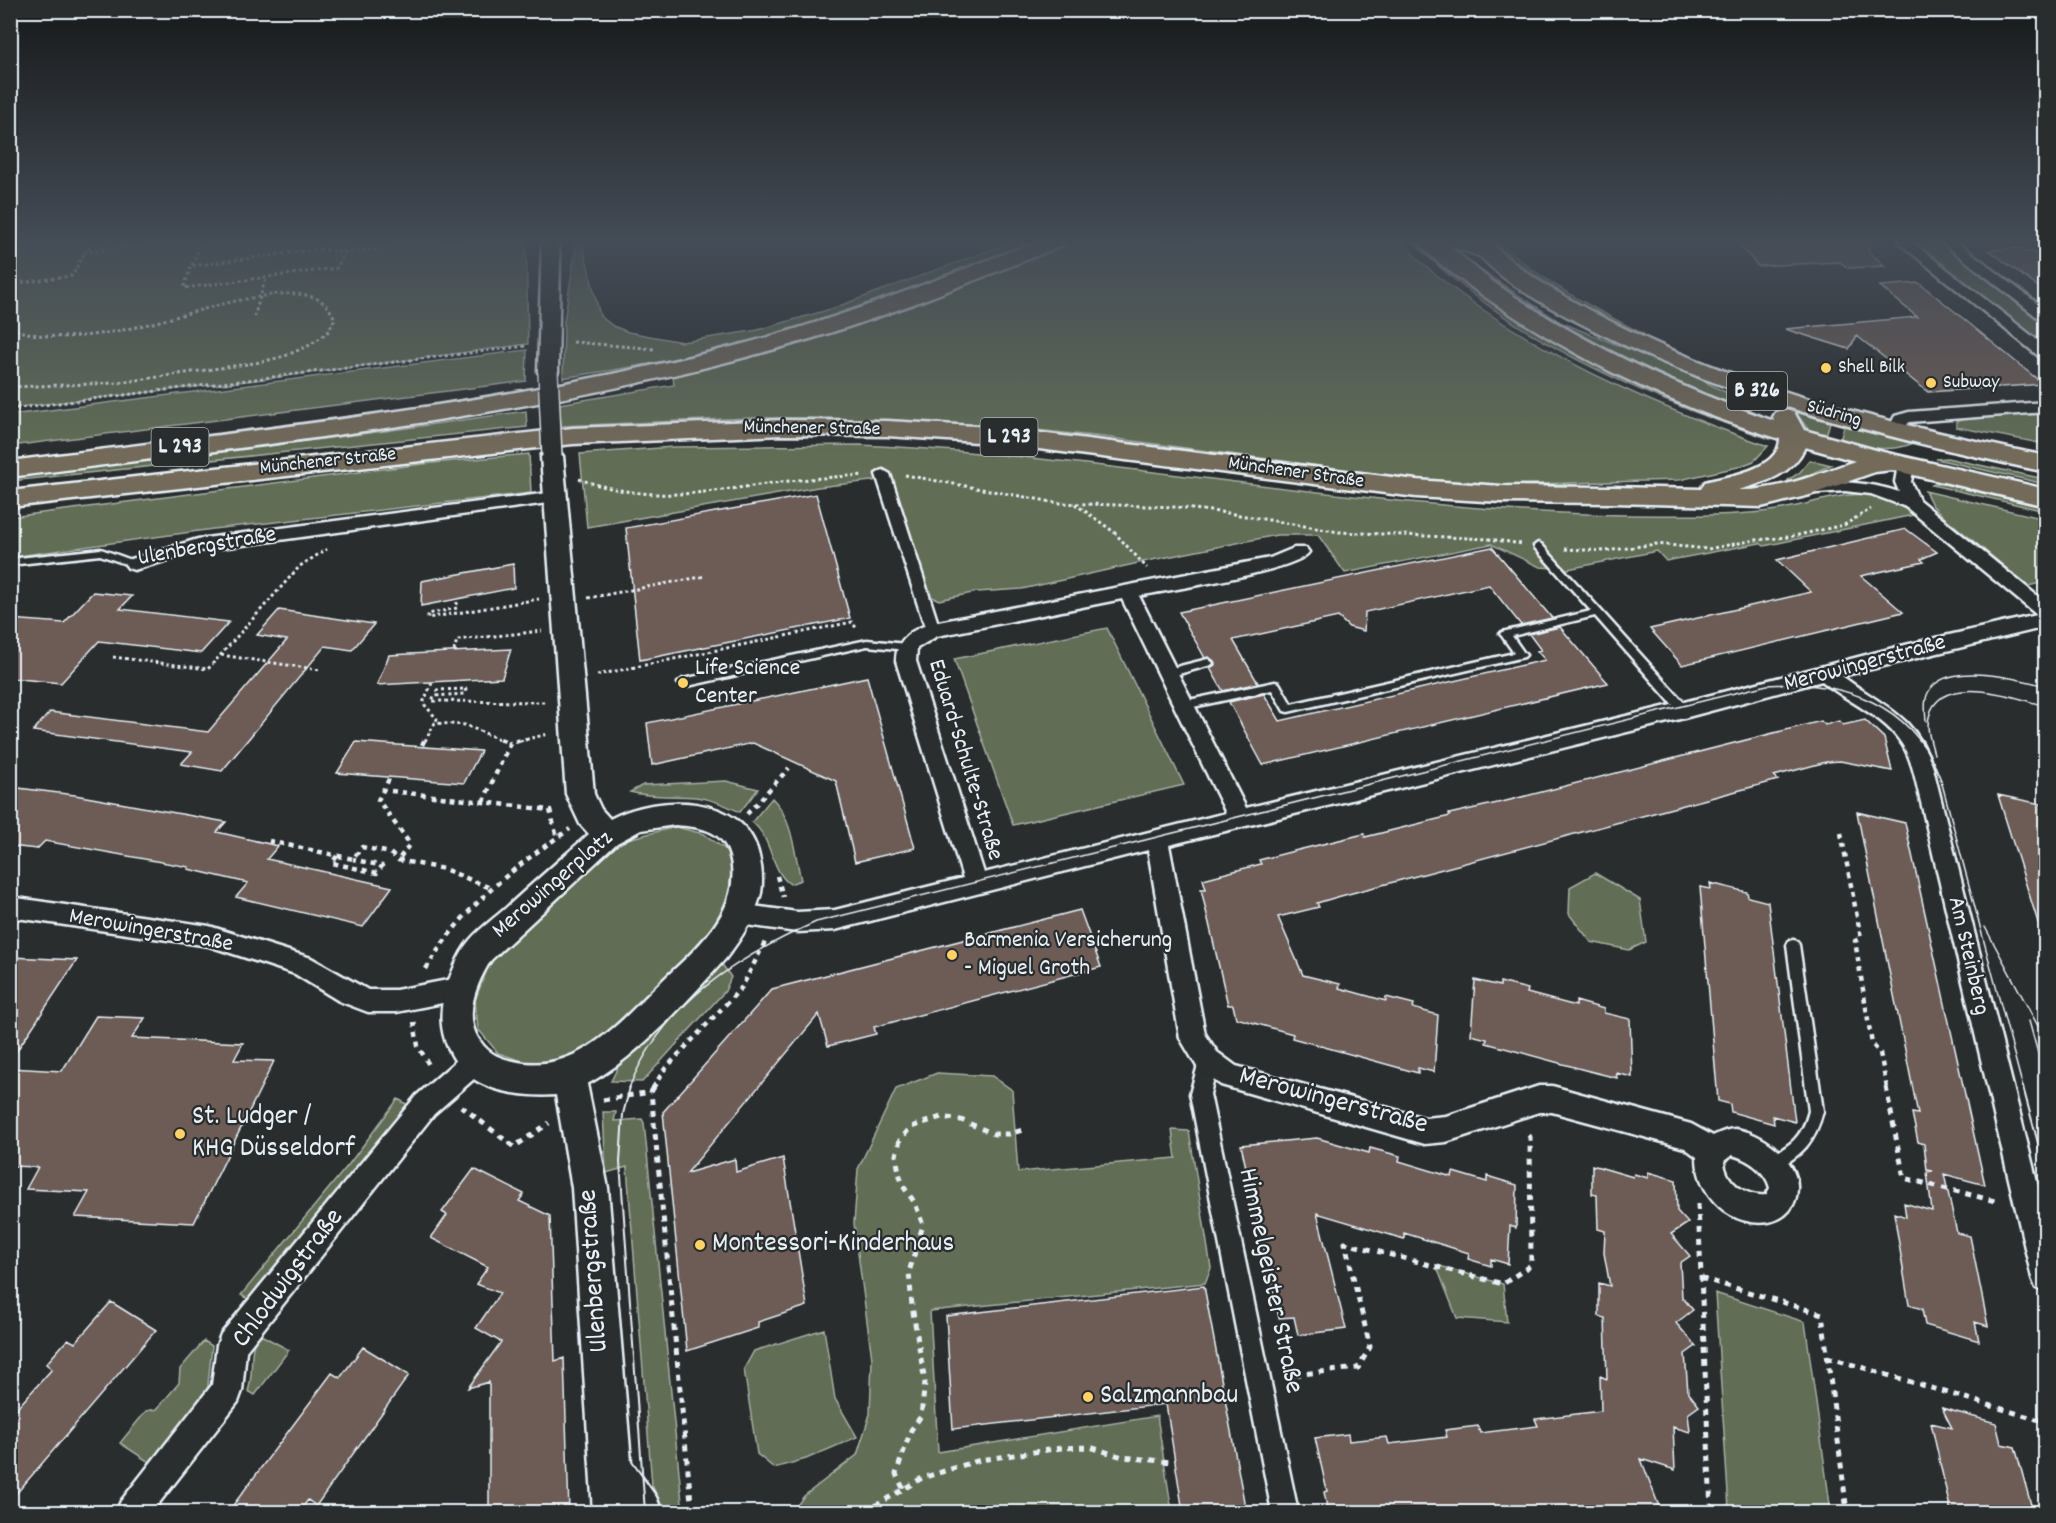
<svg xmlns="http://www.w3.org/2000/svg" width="2056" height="1523" viewBox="0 0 2056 1523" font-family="Dekko,sans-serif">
  <rect width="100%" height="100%" fill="#2a2d2e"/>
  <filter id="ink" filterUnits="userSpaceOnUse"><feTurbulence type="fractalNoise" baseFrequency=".0167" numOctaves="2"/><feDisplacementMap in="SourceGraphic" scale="12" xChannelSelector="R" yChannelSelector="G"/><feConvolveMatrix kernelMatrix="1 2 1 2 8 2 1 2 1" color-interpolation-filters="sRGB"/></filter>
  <g filter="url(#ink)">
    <!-- green -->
    <path fill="#626d54" stroke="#a5afa6" stroke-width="1.5" d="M11,242H526L528,344L256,380L11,408Z
      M574,242H582L600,316L613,326L628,332L682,342L758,330L831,309L1012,242H1036C945,277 855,315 760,340C696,358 629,367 563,378L564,321L575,254Z
      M1076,242H1403C1422,267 1450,286 1476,305C1565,367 1665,410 1768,446L1754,461L1738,467L1679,480L1502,485L1440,482L1103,437L996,426L835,418H751L561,426L560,404L674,385L673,377L745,359L844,330Z
      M1413,242H1418C1515,339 1643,388 1769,435L1770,439C1642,396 1509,339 1413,242Z
      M1492,242C1504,242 1519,260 1529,267C1566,294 1605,314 1645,335L1633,332C1583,306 1535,279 1492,242Z
      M1910,242H1940L2045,323V349Z
      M1461,257L1560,322L1685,372L1727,393L1744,402L1751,411L1707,397L1627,362L1515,300Z
      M527,350L526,381L11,446V415Z
      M526,411L527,427L11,481V478L23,476L385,431Z
      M1799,413L1830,422L1826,436L1810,432L1797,414Z
      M2045,414V444L1956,427V422L1963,419Z
      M1844,426L1910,443L1911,444C1887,453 1865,447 1840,441Z
      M860,445C1116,456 1369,512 1626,515C1674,515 1723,517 1770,511C1802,507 1834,494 1865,494C1883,494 1900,505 1913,515L1764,546L1760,543L1666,561L1657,551L1568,569L1540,567L1491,544L1345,573L1318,535H1277L1152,560L1022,589L977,592L939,600L930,596L889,479L818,487L587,527L580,454L673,447Z
      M529,454L531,493L213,529L11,557V517L422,464Z
      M1947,458L2045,479V484L1936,459Z
      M1810,460L1831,465L1793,482L1788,480L1800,472Z
      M1934,484H1945L2045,506V511L1932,485Z
      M1925,491L2045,519V582L2028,586L1943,516L1932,505Z
      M1107,628L1184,785L1013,825L954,659Z
      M726,781L758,789L740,812C725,805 712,799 696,797C673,795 652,798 630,792L643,785Z
      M772,798C792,816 795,855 801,880L790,884C770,870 773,839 752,822Z
      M676,827L704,834L726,850L733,872L728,901L706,938L608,1032L583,1050L553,1063H528L498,1053L478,1029L475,1000L491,959L619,841Z
      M1595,873L1640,900L1646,942L1629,950L1591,942L1569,914L1570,887Z
      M719,960L731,977L725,991L642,1082L611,1081L621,1061Z
      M937,1073L992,1076L1012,1090L1018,1172L1176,1158L1172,1130L1189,1131L1211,1268L1205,1283L930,1311L938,1452L1157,1416L1172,1512H792L804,1496L857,1455L870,1414L872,1359L854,1223L858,1169L896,1089Z
      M398,1099L411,1107L373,1149L249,1300L241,1295L349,1164Z
      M603,1112H616L614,1121L642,1119L644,1123L683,1512H664L652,1485L627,1167L606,1173Z
      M1436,1265L1503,1284L1507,1322L1457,1318Z
      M1715,1293L1805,1322L1831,1512C1796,1513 1764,1508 1729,1509Z
      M824,1329L835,1399L857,1437L806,1459L774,1468L757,1454L744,1369L754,1351Z
      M259,1334L289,1350L255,1395L248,1391C255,1372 247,1349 259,1334Z
      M204,1341L212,1346L207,1394L152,1464L120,1443L146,1411L157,1409L179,1383L180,1369Z"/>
    <!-- building -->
    <path fill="#6c5b55" stroke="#e8f1f8" stroke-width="1.5" d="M1737,242H1868L1869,252L1885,266L1848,268L1840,262L1758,266Z
      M2021,248L2026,252L2032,251L2046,262V293L1989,250Z
      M1919,283L1948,306L2043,384L1928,392L1857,336L1849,349L1785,329L1917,317L1880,286Z
      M816,494L850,618L640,660L626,528Z
      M1906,529L1937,552L1921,559L1924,562L1861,576L1903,612L1682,665L1650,629L1811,592L1777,560Z
      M1492,547L1552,618L1521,625L1489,585L1365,612L1364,631L1349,627L1338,617L1233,640L1258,683L1223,691L1210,668L1215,665L1214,661L1209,657L1205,658L1179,612Z
      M513,564L514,588L421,606L422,581Z
      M93,592L132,596L120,609L229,622L201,653L99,641L61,683L10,678V619L64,623Z
      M279,610L374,624L352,650L325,646L222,771L181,764L192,752L33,731L50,712L208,732L287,640L257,635Z
      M1560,627L1608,683L1263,765L1229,702L1264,694L1280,721L1545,660L1537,651L1541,650L1529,634Z
      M511,649L502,678L377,685L389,655Z
      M867,677L915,848L855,862L836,781L753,743L652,765L647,723Z
      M1865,720L1884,738L1892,771L1840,761L1826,762L1774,776L1778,780L1337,897L1317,903L1319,907L1278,917L1303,975L1340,984L1339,988L1386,1001V997L1414,1004L1413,1008L1438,1015L1434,1072L1418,1068V1073L1292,1038L1293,1034L1236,1018L1233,1005H1228L1201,889H1206L1203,879L1261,864L1259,860L1298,850L1364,834L1365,837L1450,816L1449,814L1502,802L1821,721L1825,725L1839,721L1843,725Z
      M356,742L481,751L464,783L337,773Z
      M10,787L75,795L226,822L217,832L278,846L267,859L392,887L363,927L236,897L248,883L188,869L189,867L45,841L37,849L10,846Z
      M1998,795L2046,805V928L2040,929Z
      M1857,812L1905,823L1985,1185L1944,1174L1957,1233L1970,1236L1988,1326L1975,1322L1979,1341L1925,1325L1922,1309L1909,1305L1894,1213L1906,1217L1904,1203L1932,1211L1927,1172L1933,1171L1927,1170L1924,1144L1918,1142L1912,1113L1918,1114Z
      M1710,883L1747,892L1748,897L1768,902L1795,1122L1773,1116L1774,1124L1731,1112L1730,1104L1718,1101L1700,887L1711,889Z
      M1080,910L1101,967L874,1027L876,1034L828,1046L819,1014L687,1173L735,1159L736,1172L783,1158L807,1306L758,1322V1328L687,1351L663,1112L772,989Z
      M10,957L77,960L10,1061Z
      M1475,980L1500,986V982L1528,989L1527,993L1576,1006V1001L1604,1009V1013L1630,1019L1632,1077L1616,1073L1617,1078L1585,1070L1486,1043L1487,1039L1471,1035Z
      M96,1016L145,1018L132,1038L243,1043L234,1060L274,1061L194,1223L75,1217L89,1192L26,1189L38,1167L10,1166V1068L62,1071Z
      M1317,1138L1369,1153L1370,1148L1400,1156L1399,1161L1452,1177L1453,1172L1487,1182V1176L1517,1185L1516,1228L1510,1226L1508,1264L1491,1259V1266L1468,1259L1469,1253L1404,1233V1239L1317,1213L1346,1329L1298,1335L1294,1317L1279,1318L1241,1145Z
      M1592,1165L1633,1177L1634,1174L1648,1178V1172L1676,1180L1677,1211L1688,1223L1671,1234L1690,1256L1680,1263L1682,1297L1693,1310L1676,1323L1696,1346L1685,1354L1688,1392L1699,1406L1688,1414L1690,1432L1673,1427L1675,1470L1641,1459L1660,1509L1632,1512H1328L1324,1492L1327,1491L1315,1438L1348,1434L1349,1441L1387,1437L1389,1444L1447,1437L1445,1430L1478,1426L1480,1433L1538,1426L1535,1419L1601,1411L1600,1376L1607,1379L1605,1318L1599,1316V1283L1610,1286L1604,1253L1605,1231L1598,1229L1597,1195L1592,1194Z
      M474,1169L524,1194L519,1201L550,1216L555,1361L564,1358L569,1512H489V1382L468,1388L501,1342L476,1328L500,1293L476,1284L488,1267L431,1238L447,1215L442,1212Z
      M1204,1286L1246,1512H1183L1166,1404L953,1429L946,1316Z
      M111,1302L156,1330L10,1501V1416L52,1369L46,1364L68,1339L75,1343Z
      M363,1347L409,1375L316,1506L308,1500L299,1512H228L332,1373L340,1378Z
      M1942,1408L1996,1423L2001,1444L2015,1447L2033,1512H1951L1931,1423L1952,1428Z"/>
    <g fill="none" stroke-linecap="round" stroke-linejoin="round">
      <defs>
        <path id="service" d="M1538,543L1541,544L1688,707L1689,710L1688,713H1680L1595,616L1512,636L1524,653L1526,655L1524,657L1288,712L1284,711L1272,690L1184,709L1179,705L1184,701L1275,682L1279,683L1291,704L1514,653L1502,636L1500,634L1502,632L1591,611L1535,548L1534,546Z
          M101,549L137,562L139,564L134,567L100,555L10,565V559Z
          M867,640L906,644L911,647L906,650L867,646L683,687L678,683L683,679Z
          M1208,659L1213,663L1211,665L1168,677L1163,673L1168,669Z
          M1793,940L1797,941L1799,945L1823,1111C1815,1142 1802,1157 1772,1170L1767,1168L1765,1163L1767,1158C1791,1145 1802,1138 1809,1111L1787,945L1789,941Z"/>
        <path id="pedestrian" d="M883,470L890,474L940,630L938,634H928L926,630L876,474Z
          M1208,1052L1215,1054L1218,1061L1210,1094L1298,1512H1272L1190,1094L1201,1054Z"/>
        <path id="minor" d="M1898,242H1912L2046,347V359L2041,358Z
          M1942,242H1957L2046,310V321L2041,320Z
          M2046,402V412L1909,422L1901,434H1889L1887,431L1895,416L1909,412Z
          M1906,460L1914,465L1911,482L1919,500L2046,603V627L1842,676C1883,707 1915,714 1933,768L2046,1218V1292L2036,1288L2032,1278L1921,802C1916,783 1913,761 1902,744C1885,716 1847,702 1822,681L1684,718L1169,845L1205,1034L1217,1052L1236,1066L1425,1118L1446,1116L1539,1086H1552L1691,1124L1713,1136C1719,1133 1728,1129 1735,1129C1761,1132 1799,1159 1797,1189C1795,1227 1752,1230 1726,1212C1708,1199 1697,1179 1697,1157L1685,1148L1552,1112H1539L1446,1142L1425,1144L1221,1085L1199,1070L1180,1038L1148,850L835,930L797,932L739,924L731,921L727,914L731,907L739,904L797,912L835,910L963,878L896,661C896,638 913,629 933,623L1270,558L1294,548H1306L1309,552C1297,571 1167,590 1139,596L1246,808L1684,702L1901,646L2037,615L1906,507L1871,494L1845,491L1803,494L1797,493L1795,489L1797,485L1803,484C1837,481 1866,481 1899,492L1895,482L1898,465ZM1122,599L1226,813L984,873L916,661L917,648L937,636ZM1732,1155C1748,1159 1766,1171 1770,1188L1766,1195C1746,1197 1725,1182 1724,1161Z
          M556,492L562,493L564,497L562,501L199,551L134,570L128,568L125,564L128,560L198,539Z
          M10,897L209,926L311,958L368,990H396L458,978L467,981L470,989L467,997L458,1000L396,1012H368L339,1001L295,974L209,946L10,917Z
          M474,1050L483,1053L487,1062L483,1071L434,1114L246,1351L242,1391L238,1402L152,1512H116L121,1501L212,1385L217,1345L221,1334L416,1096L465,1053Z"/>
        <path id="tertiary" d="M542,242H558L560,258L558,372L555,376H541L538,372Z
          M552,450L559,451L563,456L594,794L601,809L610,819C656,794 745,792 759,856C762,868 763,881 761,893C755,917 741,939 726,958C689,999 636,1059 587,1084L608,1188L631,1462L656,1497L662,1512H593L572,1188L556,1095C523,1097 476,1092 456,1062C435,1031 439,1001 454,968C458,958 463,948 470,940C480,928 495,918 507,907C534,882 562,858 589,834L580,824L566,794L541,456L545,451ZM675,825C702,827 725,830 731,860C742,915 690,953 656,987C617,1025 577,1073 518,1062C502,1059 489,1055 480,1041C462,1016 477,982 491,960L617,843L641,830Z"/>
        <path id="primary" d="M1419,242C1425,242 1436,240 1442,242C1450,245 1485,277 1496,284C1582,344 1676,387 1774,421L1773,417L1776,412L1785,410L1794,412L1804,430L1883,452L2046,489V506L1892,470L1875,472L1810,495L1761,507L1614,503L1605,501L1601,495L1605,489L1614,487L1701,489L1705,482C1728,476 1779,470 1780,439C1672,406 1570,357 1478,292C1461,279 1431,260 1419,242ZM1805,447L1855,461C1817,474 1779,491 1738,490C1766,482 1792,475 1805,447Z
          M1469,242H1491C1521,274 1561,295 1600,316C1739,389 1892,424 2046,456V472C1883,437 1722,399 1574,320C1537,301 1493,277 1469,242Z"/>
        <path id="trunk" d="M1035,242H1064L1061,246C970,282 880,320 786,346C533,418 270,443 10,477V461C253,430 498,406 735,346C838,320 936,280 1035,242Z
          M1446,242C1461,242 1488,238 1498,253L1495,257L1488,259L1449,246Z
          M782,420L887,421L992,427L1416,480L1501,486L1614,487L1623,489L1627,495L1623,501L1614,503L1501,502L1416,497L992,443L887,436L782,435L573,444L10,507V491L573,428Z"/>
      </defs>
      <!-- service casing -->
      <use href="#service" stroke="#e8f1f8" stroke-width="5"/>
      <!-- pedestrian casing -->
      <use href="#pedestrian" stroke="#e8f1f8" stroke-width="5"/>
      <!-- minor casing -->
      <use href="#minor" stroke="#e8f1f8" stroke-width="5"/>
      <!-- tertiary casing -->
      <use href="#tertiary" stroke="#e8f1f8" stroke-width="5"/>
      <!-- primary casing -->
      <use href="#primary" stroke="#e8f1f8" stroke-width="5"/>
      <!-- trunk casing -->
      <use href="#trunk" stroke="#e8f1f8" stroke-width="5"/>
      <!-- path-far2 -->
      <path stroke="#e8f1f8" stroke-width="3" stroke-dasharray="3 3" stroke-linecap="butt" d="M94,242L85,252L169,242
        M319,249L344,252L337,268L184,288L191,266Z
        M344,252L388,248
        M192,265L201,242
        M10,284L72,276L85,252
        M254,317L266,278
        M10,328C81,354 170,315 240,300C263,296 291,290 313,297C325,301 330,309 335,319L327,333L310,345L285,356L261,362L117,383L10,387
        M573,342L655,349
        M10,409L526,346
        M905,475L1058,503L1176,507L1228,513L1339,532L1489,539L1522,544
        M579,479C651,504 700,493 773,483C803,479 834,477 864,475
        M1075,504L1114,532L1147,568
        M1565,549L1606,551L1656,544L1708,549L1755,540L1789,537L1844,525L1871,509
        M588,598L706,576
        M457,602V608L428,614V618L539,599
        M454,651L457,640L542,631
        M221,655L320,670
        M113,657L208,669L300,566L327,549
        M597,675L852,622L857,629
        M432,683L423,703L437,719L435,723
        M436,690L466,689L464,694L434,696L432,701L545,702
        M425,741L435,723L465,725L504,741
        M520,741L548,734"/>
      <!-- path-far1 -->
      <path stroke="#e8f1f8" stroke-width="4.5" stroke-dasharray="5 5" stroke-linecap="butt" d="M500,739L510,743
        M422,745L425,739
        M389,779L378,800L410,844L398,860
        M391,791L550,810L557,838
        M483,802L510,743L526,739
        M747,814L789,768
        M1841,833L1861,938L1855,941L1872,1044L1880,1053L1887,1088
        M269,841L353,859L362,847L390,853L398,860L444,869L493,889
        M337,856L332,863L377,873L382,866L353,859
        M777,876L783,897
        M426,969C461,909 513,867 570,829
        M414,1022L418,1046L429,1065
        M653,1088L664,1070L742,987L766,940"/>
      <!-- path -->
      <path stroke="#e8f1f8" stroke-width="5" stroke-dasharray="6 6" stroke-linecap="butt" d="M654,1087L651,1092L692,1512
        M1886,1087L1904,1178L1999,1202
        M603,1100L651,1092
        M461,1106L514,1147L549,1123
        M2043,1136L2046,1147
        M1698,1204L1711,1512
        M1701,1278L1822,1314L1847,1512
        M1827,1357L2046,1422
        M1283,1376L1358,1368L1370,1347L1345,1243L1503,1284L1531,1265L1530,1137L1526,1131
        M903,1488L896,1474L911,1430L921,1416L925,1382L912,1306L909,1272L923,1225L915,1203L903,1186L899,1173L896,1155L900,1140L911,1127L941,1117L961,1120L994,1134H1009L1026,1129
        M865,1512L922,1478L980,1460L1061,1448L1090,1447L1123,1457L1171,1462"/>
      <!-- service -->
      <use href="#service" fill="#2a2d2e" fill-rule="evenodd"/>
      <!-- pedestrian -->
      <use href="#pedestrian" fill="#2a2d2e" fill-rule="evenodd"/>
      <!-- minor -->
      <use href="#minor" fill="#2a2d2e" fill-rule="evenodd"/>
      <!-- tertiary -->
      <use href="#tertiary" fill="#2a2d2e" fill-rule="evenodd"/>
      <!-- primary -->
      <use href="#primary" fill="#736b5a" fill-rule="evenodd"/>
      <!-- trunk -->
      <use href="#trunk" fill="#736b5a" fill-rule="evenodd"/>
      <!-- tram-far1 -->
      <path stroke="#e8f1f8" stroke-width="1.5" d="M1926,721C1925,709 1923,695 1933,686C1955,663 2019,679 2046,686
        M1934,754C1931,742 1926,729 1929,717C1939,671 2018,697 2046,707
        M1985,927L2046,1041
        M2029,1021L2046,1082
        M629,1088C663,1003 736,958 816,922L1767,685C1843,680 1913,703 1941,780L2023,1088"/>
      <!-- tram -->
      <path stroke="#e8f1f8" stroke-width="2" d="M630,1087L623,1114L620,1162L645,1512
        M2023,1087L2046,1173"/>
      <defs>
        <path id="tertiary-bridge" d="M548,372L552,456"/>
      </defs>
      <!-- tertiary-bridge casing -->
      <use href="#tertiary-bridge" stroke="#e8f1f8" stroke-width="22" stroke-linecap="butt"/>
      <!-- tertiary-bridge -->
      <use href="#tertiary-bridge" stroke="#2a2d2e" stroke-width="19"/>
    </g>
  </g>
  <!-- sky -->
  <linearGradient id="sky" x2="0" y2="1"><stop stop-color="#171919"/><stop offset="0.53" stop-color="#444c57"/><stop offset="1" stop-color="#444c57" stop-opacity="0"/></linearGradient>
  <rect width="2056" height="455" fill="url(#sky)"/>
  <!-- markers -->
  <g fill="#ffd166" stroke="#2a2d2e" stroke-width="2">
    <circle cx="1826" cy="368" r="6"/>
    <circle cx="1931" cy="383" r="6"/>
    <circle cx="683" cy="683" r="6"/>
    <circle cx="952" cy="955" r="6"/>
    <circle cx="180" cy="1134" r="6"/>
    <circle cx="700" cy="1245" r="6"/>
    <circle cx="1088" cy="1397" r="6"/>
  </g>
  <g text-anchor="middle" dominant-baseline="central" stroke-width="4.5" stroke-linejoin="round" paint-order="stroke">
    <!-- far-poi labels -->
    <g font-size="20" fill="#e8f1f8" stroke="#2a2d2e" text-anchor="start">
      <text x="1838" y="368">Shell Bilk</text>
      <text x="1943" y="383">Subway</text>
    </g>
    <!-- far-street labels -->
    <g font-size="20" fill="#e8f1f8" stroke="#2a2d2e">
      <text transform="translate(1834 414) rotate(16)">Südring</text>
      <text transform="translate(812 429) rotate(1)">Münchener Straße</text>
      <text transform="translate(328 462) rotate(-6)">Münchener Straße</text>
      <text transform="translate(1296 473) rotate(8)">Münchener Straße</text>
    </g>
    <!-- shield labels -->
    <g fill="#2a2d2e" stroke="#afb6bb" stroke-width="1.5">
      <rect x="1727" y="372" width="60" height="38" rx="4.5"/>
      <rect x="980.5" y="418" width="57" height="38" rx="4.5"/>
      <rect x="151.5" y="428" width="57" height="38" rx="4.5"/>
    </g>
    <g font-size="22" font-weight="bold" fill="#e8f1f8">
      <text x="1757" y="391">B 326</text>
      <text x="1009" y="437">L 293</text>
      <text x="180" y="447">L 293</text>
    </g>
    <!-- street labels -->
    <g font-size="24" fill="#e8f1f8" stroke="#2a2d2e">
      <text transform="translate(207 547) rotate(-10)">Ulenbergstraße</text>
      <text transform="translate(1865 664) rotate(-15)">Merowingerstraße</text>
      <text transform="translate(965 760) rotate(73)">Eduard-Schulte-Straße</text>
      <text transform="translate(553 885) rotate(-41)">Merowingerplatz</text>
      <text transform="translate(151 931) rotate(10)">Merowingerstraße</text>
      <text transform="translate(1968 956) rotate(77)">Am Steinberg</text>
    </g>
    <!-- poi labels -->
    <g font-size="24" fill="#e8f1f8" stroke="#2a2d2e" text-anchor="start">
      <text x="695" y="669">Life Science<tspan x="695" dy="28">Center</tspan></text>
      <text x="964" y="941">Barmenia Versicherung<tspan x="964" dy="28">- Miguel Groth</tspan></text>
    </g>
    <!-- near-street labels -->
    <g font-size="28" fill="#e8f1f8" stroke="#2a2d2e">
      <text transform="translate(1333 1102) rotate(15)">Merowingerstraße</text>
      <text transform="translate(595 1271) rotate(-94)">Ulenbergstraße</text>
      <text transform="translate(289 1279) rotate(-53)">Chlodwigstraße</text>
      <text transform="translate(1269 1281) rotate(78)">Himmelgeister Straße</text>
    </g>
    <!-- near-poi labels -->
    <g font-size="28" fill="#e8f1f8" stroke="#2a2d2e" text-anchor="start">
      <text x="192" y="1118">St. Ludger /<tspan x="192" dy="32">KHG Düsseldorf</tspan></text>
      <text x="712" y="1245">Montessori-Kinderhaus</text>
      <text x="1100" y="1397">Salzmannbau</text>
    </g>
  </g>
  <!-- margin -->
  <rect width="2056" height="1523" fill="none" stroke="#2a2d2e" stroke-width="36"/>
  <rect x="18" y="18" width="2020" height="1487" fill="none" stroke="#e8f1f8" stroke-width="2" filter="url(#ink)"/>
</svg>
